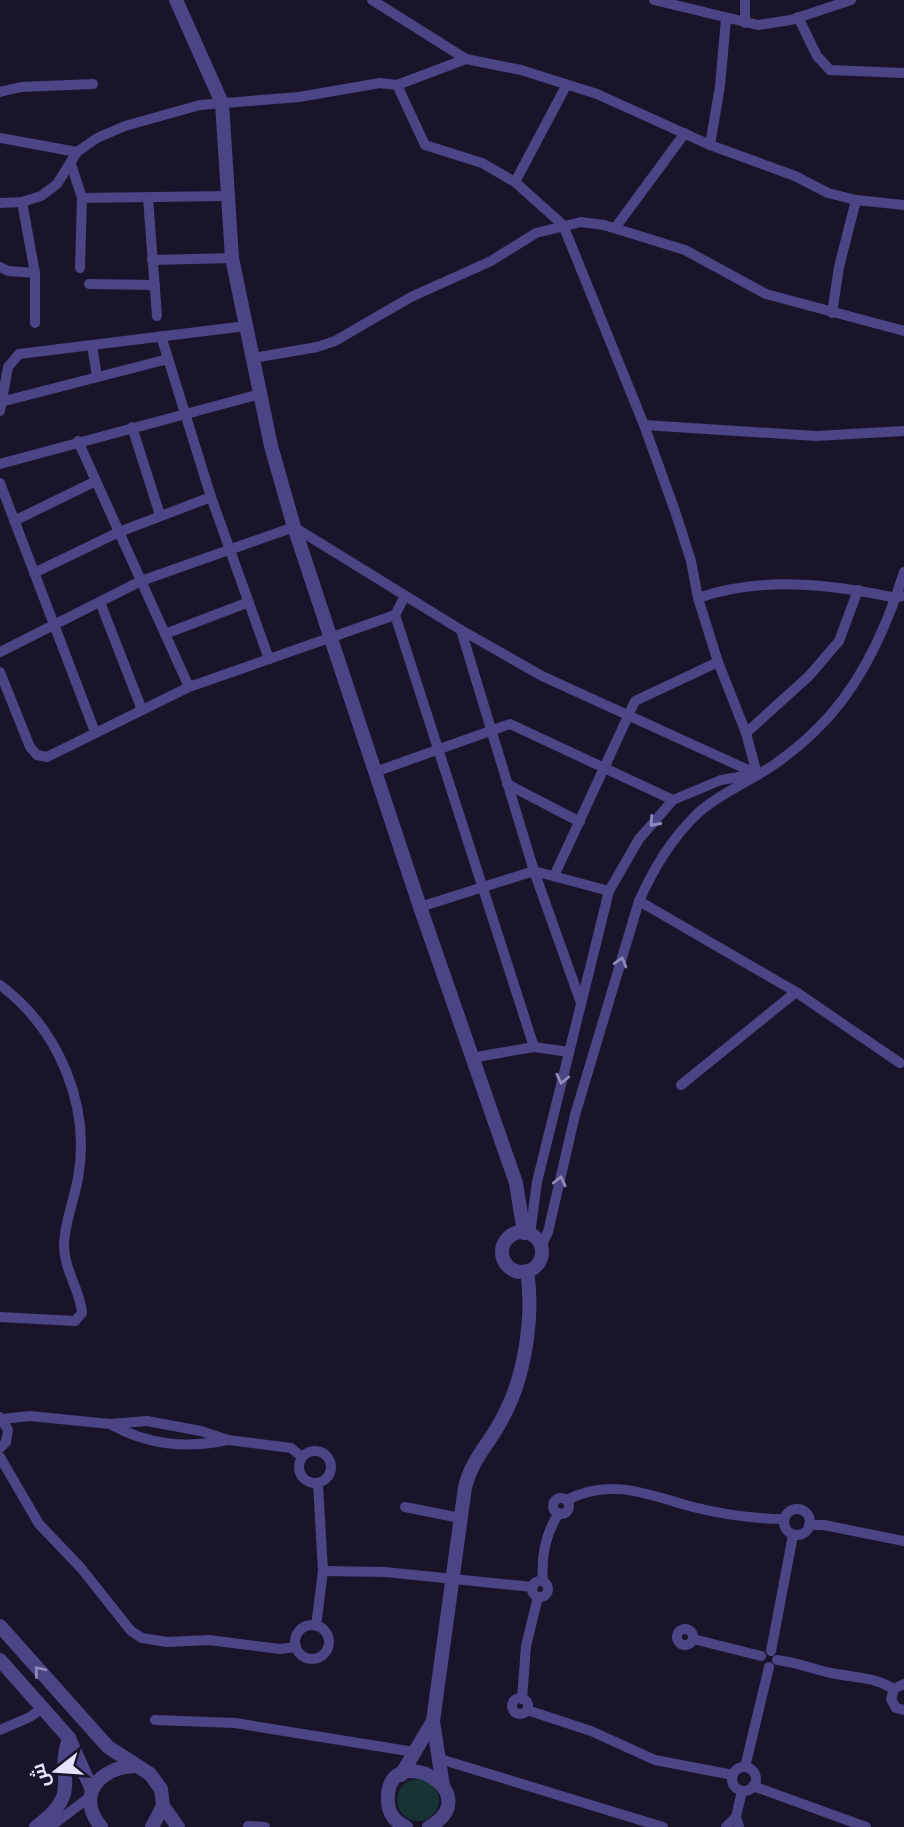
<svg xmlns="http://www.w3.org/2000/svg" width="904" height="1827" viewBox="0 0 904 1827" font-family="Ubuntu,Cairo,sans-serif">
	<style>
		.green { fill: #183334 }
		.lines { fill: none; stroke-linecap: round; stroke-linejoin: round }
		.minor { stroke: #4b4485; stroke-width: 10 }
		.tertiary { stroke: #4b4485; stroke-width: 14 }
		.oneway { stroke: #918bbb }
	</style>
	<rect width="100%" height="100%" fill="#1a142b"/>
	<circle class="green" cx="418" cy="1800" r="21"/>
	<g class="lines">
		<g class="minor">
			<polyline points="372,0 466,59 521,70 597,94 710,145 795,176 828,193 856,200 904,205"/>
			<polyline points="654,0 758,25 791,20 851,0"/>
			<polyline points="798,17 817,56 830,70 904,73"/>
			<polyline points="745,23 745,0"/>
			<polyline points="397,85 425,145 482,163 515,182 563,225 644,425 675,511 691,561 698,598 718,662 746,733 757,774"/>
			<polyline points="0,92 21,87 93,84"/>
			<polyline points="0,138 77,152"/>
			<polyline points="710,145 720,86 726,19"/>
			<polyline points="71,164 82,198 227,196"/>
			<polyline points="515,182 566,86"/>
			<polyline points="148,198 157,316"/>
			<polyline points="22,202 35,273 35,323"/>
			<polyline points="0,203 22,202 41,196 57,184 77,152 97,138 125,126 200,105 299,97 380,83 397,85 466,59"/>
			<polyline points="615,228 685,133"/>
			<polyline points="152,260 232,258"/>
			<polyline points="0,267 8,271 35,273"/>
			<polyline points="80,268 82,198"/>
			<polyline points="89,284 155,285"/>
			<polyline points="832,313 839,267 856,200"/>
			<polyline points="161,336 211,497 269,659"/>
			<polyline points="92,345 97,377"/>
			<polyline points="253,358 317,347 335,341 411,297 491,261 536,233 581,222 604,225 685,250 766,294 904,331"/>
			<polyline points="1,402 168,359"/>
			<polyline points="0,411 8,367 19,354 246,326"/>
			<polyline points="644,425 816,436 904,431"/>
			<polyline points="132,427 160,515"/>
			<polyline points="78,441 189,687"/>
			<polyline points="0,464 260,394"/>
			<polyline points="0,483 95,732"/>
			<polyline points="14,521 96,481"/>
			<polyline points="34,573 119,532 211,497"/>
			<path d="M698 598C762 576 831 584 896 598L902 596"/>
			<polyline points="100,602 142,710"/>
			<polyline points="395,615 534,1047"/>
			<polyline points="461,630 534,871 581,1003"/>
			<polyline points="165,634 249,602"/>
			<polyline points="0,652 141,581 294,527 461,630 542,676 757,774"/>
			<polyline points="0,672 30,747 37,755 47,757 189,687 395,615 405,596"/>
			<polyline points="746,733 809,676 839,641 858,590"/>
			<polyline points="375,772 510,724 673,800"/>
			<polyline points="507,784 580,822"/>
			<polyline points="555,874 635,701 718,662"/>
			<polyline points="639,901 796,992 900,1063"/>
			<polyline points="420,907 534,871 609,891"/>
			<path d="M0 985C59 1029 91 1106 78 1178 74 1201 64 1224 64 1246 64 1270 80 1289 82 1313L75 1321 0 1317"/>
			<polyline points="471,1058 534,1047 569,1052"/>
			<polyline points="681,1085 796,992"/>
			<polyline points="530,1234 537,1182 609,891 639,839 673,800 721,780 750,775"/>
			<path d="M541 1246 548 1232 575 1115 639 901C654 868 671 839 698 813 720 793 751 781 775 764 789 754 804 742 816 730 859 689 887 627 904 572"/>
			<polyline points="0,1417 8,1430 6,1442 0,1448"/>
			<polyline points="3,1419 30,1416 110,1424 147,1421 201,1431 228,1440 291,1448 302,1457"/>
			<path d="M110 1424C148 1445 185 1449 228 1440"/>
			<circle cx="315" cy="1467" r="16"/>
			<polyline points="0,1457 39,1524 81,1568 131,1631 142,1638 167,1642 209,1640 280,1649 296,1647"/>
			<circle cx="561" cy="1506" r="8"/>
			<path d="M567 1500C606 1479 643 1492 682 1504 713 1513 752 1519 784 1519"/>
			<polyline points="405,1507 460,1518"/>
			<circle cx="797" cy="1522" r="13"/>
			<polyline points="809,1525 824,1525 904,1541"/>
			<polyline points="323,1571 385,1572 533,1587"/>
			<path d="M543 1581C541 1556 545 1534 559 1513"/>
			<circle cx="540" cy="1589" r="8"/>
			<circle cx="312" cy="1642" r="17"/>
			<polyline points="316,1626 323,1571 318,1484"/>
			<circle cx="685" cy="1637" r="8"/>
			<polyline points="693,1639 761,1656"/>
			<polyline points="771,1651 793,1535"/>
			<path d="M777 1660C796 1662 812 1669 831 1673 855 1678 872 1676 894 1689"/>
			<polyline points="904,1684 894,1689 891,1699 896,1708 904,1710"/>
			<circle cx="520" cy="1706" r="8"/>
			<polyline points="522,1699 526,1646 538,1597"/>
			<polyline points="527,1710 591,1731 655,1760 733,1775"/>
			<polyline points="155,1720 235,1723 414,1752"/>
			<polyline points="0,1730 30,1717 44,1707"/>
			<polyline points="440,1759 663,1827"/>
			<polyline points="745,1767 769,1667"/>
			<circle cx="744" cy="1779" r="12"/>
			<polyline points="753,1786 866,1827"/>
			<polyline points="248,1826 265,1827"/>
			<polyline points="50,1827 91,1796"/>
			<polyline points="726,1827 736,1817"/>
			<polyline points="739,1827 736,1817 742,1791"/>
		</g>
		<g class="tertiary">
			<polyline points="176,0 222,103 232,258 271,446 294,527 420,907 516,1183 524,1233"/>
			<circle cx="522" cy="1252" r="20"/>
			<polyline points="0,1626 108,1747 150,1774 161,1789 163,1806 152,1827"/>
			<polyline points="0,1660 69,1738 92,1790"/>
			<polyline points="401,1775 433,1721"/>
			<path d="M443 1786 433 1721 465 1487C473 1456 490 1444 503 1417 525 1377 534 1316 527 1271"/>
			<polyline points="163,1806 178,1827"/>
			<path d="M36 1827C85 1790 54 1780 69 1738"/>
			<path d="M101 1827C75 1795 100 1767 135 1766"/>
			<path d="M406 1827C395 1822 388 1813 388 1801 385 1736 491 1792 429 1827"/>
		</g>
	</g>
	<defs><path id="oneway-chevron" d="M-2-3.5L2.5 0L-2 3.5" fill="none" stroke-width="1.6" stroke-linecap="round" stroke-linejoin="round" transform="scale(1.75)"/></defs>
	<g class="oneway">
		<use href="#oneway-chevron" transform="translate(654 822) rotate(132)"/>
		<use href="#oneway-chevron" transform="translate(621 962) rotate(-74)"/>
		<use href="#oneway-chevron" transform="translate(562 1079) rotate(103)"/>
		<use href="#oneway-chevron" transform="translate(560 1181) rotate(-77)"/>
		<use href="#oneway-chevron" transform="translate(39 1671) rotate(-130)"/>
	</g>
	<g transform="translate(56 1771) rotate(253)" stroke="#1a142b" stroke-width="5" paint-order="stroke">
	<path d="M0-5L12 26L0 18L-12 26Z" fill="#e6e1fc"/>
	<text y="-10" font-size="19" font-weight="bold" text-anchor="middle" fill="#e6e1fc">ش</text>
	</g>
</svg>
